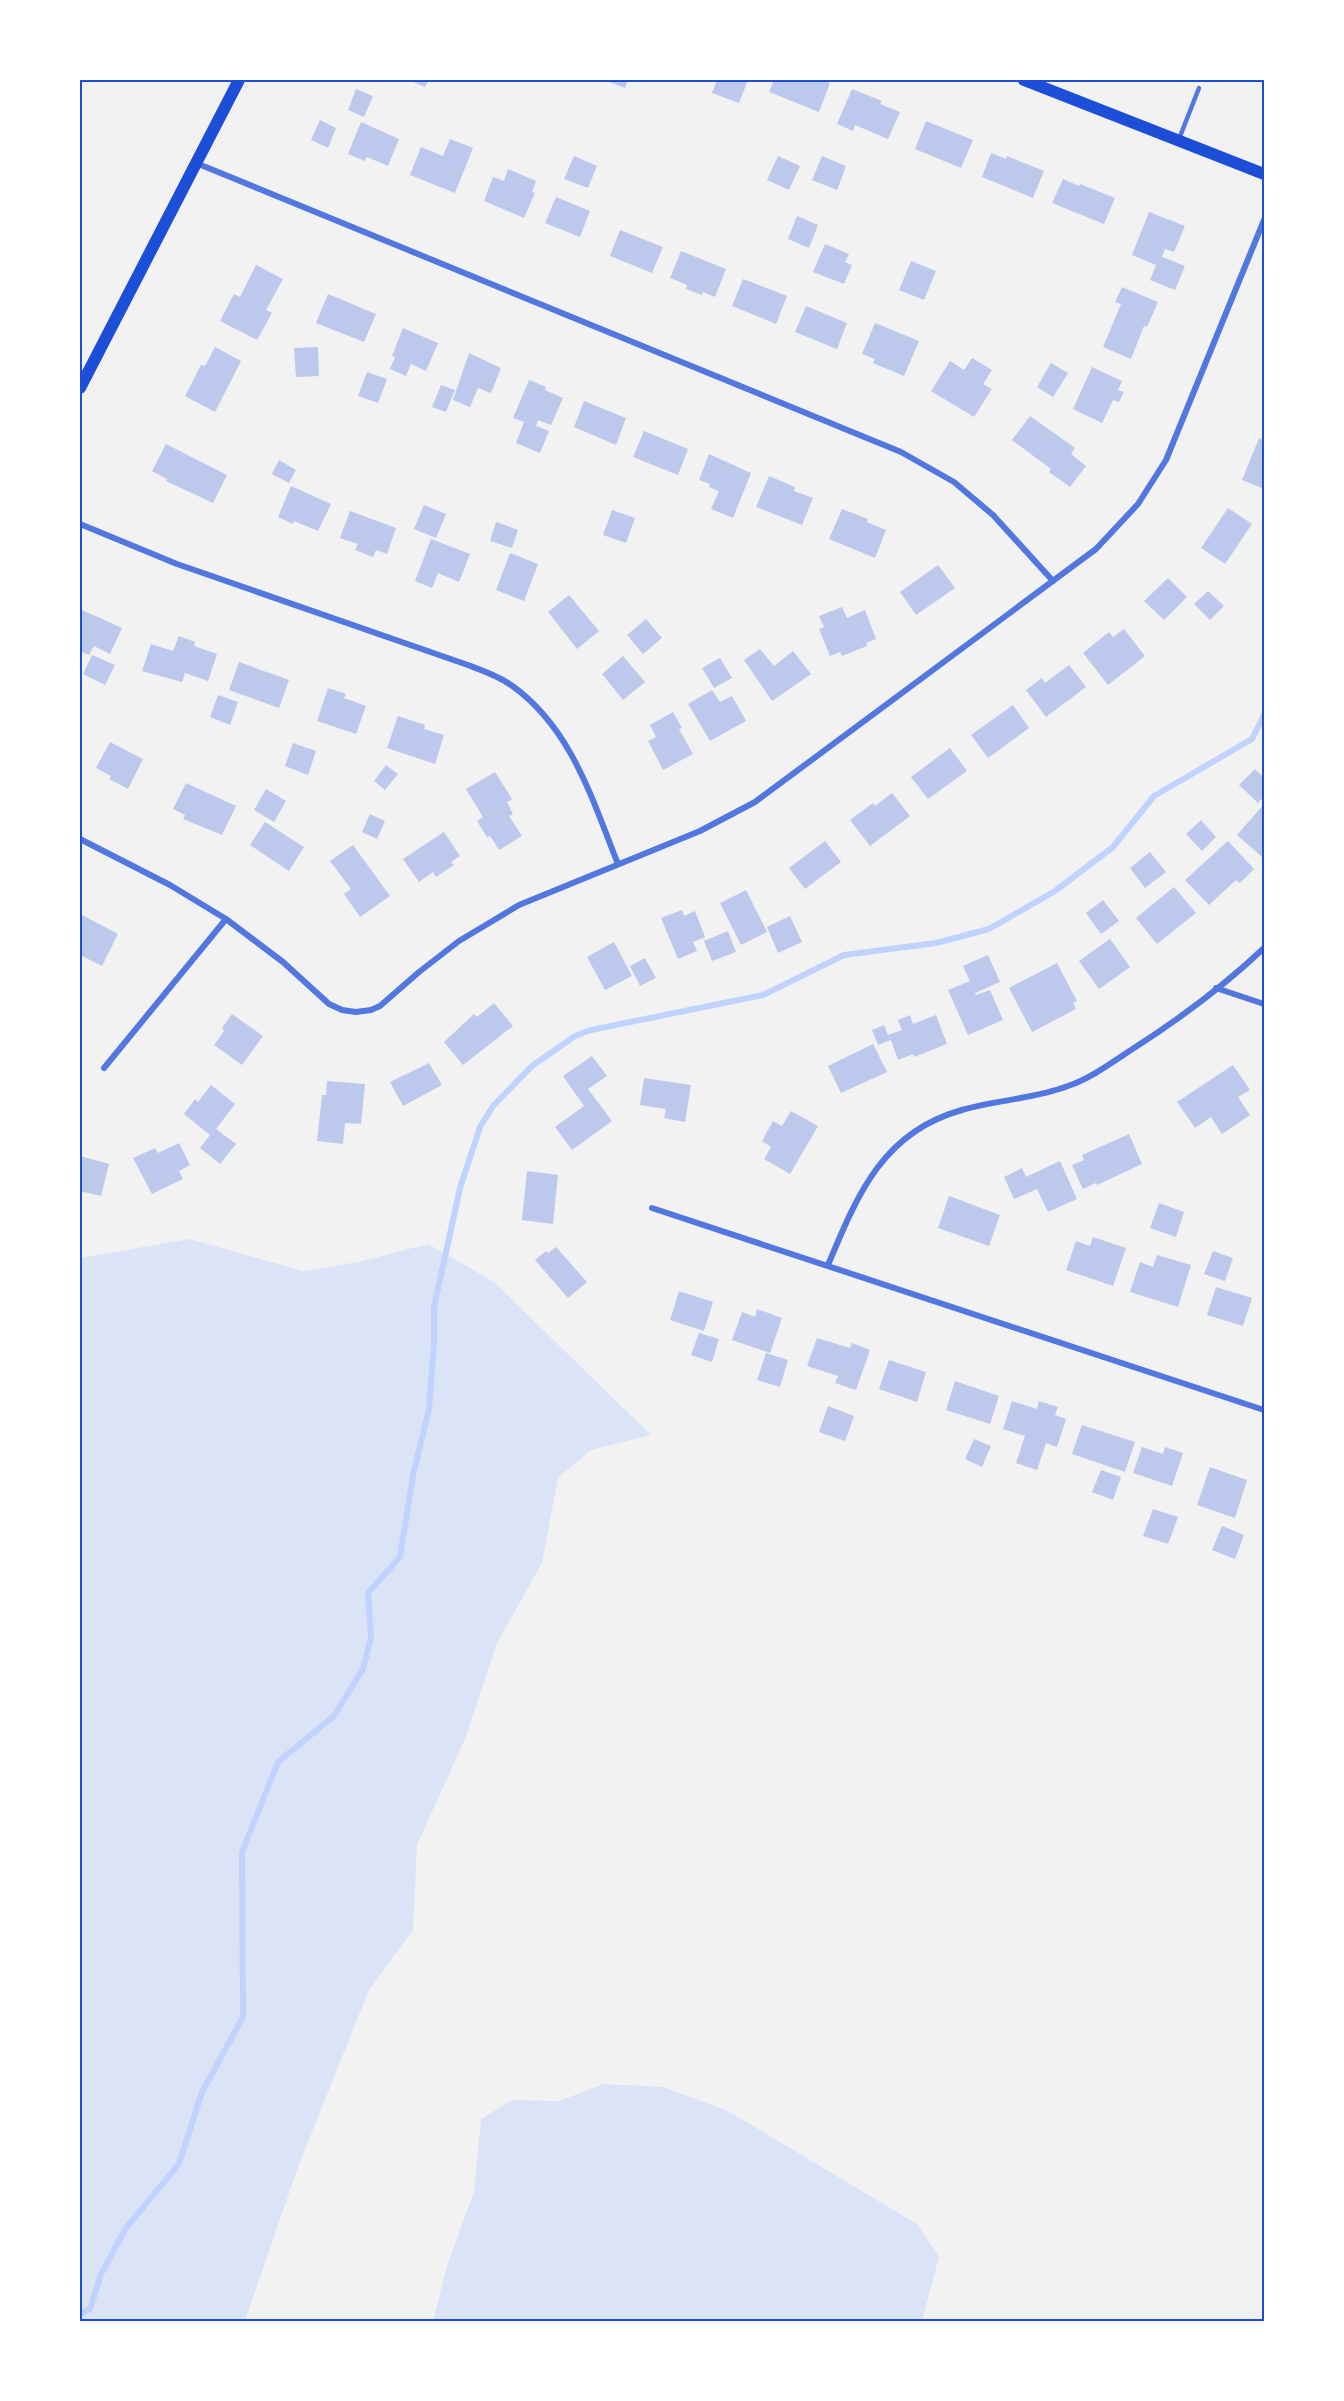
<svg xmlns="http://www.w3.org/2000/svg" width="1344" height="2401" viewBox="0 0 1344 2401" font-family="'Public Sans',sans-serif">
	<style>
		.green { fill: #dbe4f7 }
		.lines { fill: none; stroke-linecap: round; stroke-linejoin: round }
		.stream { stroke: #bfd3fe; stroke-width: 6 }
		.building { fill: #bdc9ec }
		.service { stroke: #5277de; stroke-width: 4.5 }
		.minor { stroke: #5277de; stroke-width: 6 }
		.secondary { stroke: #1d4ed8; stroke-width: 12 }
		.neatline { fill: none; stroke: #1d4ed8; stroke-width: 2 }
	</style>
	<rect width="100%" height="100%" fill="#f2f2f2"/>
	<g class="green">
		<polygon points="189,1239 303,1271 358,1262 428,1244 494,1282 651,1435 591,1450 558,1478 542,1563 497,1643 465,1739 417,1845 413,1930 369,1990 298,2167 245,2321 80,2321 80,1258"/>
		<polygon points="604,2084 663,2087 728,2111 917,2224 939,2257 922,2321 433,2321 447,2266 474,2191 481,2119 512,2100 559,2101"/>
	</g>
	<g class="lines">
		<polyline class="stream" points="80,2314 90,2309 101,2274 126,2228 179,2164 202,2092 243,2017 242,1852 278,1762 334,1716 363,1669 371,1638 368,1593 400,1557 413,1475 429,1409 434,1344 434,1307 460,1188 480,1127 493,1106 532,1066 575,1036 591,1030 763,995 844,955 936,943 989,929 1055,891 1113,847 1154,796 1252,739 1264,715"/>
	</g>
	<g class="building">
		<polygon points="409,80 429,80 425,87"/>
		<polygon points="604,80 628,80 625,88"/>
		<polygon points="717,80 748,80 739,103 712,93"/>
		<polygon points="774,80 821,80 830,83 819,112 769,92"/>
		<polygon points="356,89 373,96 364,117 348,110"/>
		<polygon points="852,89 882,101 880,104 900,112 888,139 855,125 853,131 837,124"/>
		<polygon points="320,120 336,128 328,148 311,140"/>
		<polygon points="926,121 973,140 961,168 915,149"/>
		<polygon points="361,122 399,139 388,166 367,157 365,161 348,154"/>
		<polygon points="450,139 473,148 455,193 410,175 421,147 443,156"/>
		<polygon points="991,153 1006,159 1007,156 1044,171 1033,198 982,177"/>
		<polygon points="574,156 597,166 588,188 564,179"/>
		<polygon points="778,156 800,166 789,190 767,180"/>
		<polygon points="822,156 846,166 837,190 812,180"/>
		<polygon points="508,169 536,181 532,192 535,193 524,218 484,201 493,177 504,181"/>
		<polygon points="1063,179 1079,186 1080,184 1115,198 1104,224 1052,203"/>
		<polygon points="556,197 590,211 580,237 545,223"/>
		<polygon points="1149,212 1185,226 1174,252 1165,249 1162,257 1185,266 1175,290 1150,280 1156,265 1132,255"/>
		<polygon points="797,216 818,225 809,248 788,239"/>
		<polygon points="620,230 663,247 652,273 610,256"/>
		<polygon points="825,244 849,254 845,262 852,265 844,284 813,272"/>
		<polygon points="681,251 726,269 715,297 703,292 702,295 686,289 687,285 670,278"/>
		<polygon points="911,261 936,271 924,300 899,290"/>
		<polygon points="256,265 283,279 266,310 272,313 257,340 220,321 234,294 240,297"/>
		<polygon points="743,279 787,296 776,324 732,306"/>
		<polygon points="1122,287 1158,302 1147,327 1144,326 1131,359 1103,347 1121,304 1115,302"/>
		<polygon points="328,294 376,314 364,342 316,323"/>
		<polygon points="806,306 847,323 837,349 795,332"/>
		<polygon points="875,323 919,341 904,376 873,363 875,359 862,354"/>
		<polygon points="403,328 438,343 426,371 411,364 406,376 390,369 395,357 392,356"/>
		<polygon points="215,347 241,361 215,412 185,396 201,365 205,366"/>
		<polygon points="318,347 319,376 296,377 294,348"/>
		<polygon points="469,353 501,368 491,393 478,388 470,407 453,400"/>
		<polygon points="972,358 992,370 983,384 992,389 974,417 931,391 950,361 964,370"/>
		<polygon points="1051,363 1068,373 1053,397 1037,387"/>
		<polygon points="1092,367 1122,381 1118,390 1124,392 1119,402 1113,400 1102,423 1073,409"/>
		<polygon points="367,372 387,379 378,403 358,396"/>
		<polygon points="529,380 546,387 545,390 563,398 551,425 538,420 536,426 549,431 540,453 516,443 524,422 513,418"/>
		<polygon points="441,385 455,390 446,412 432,407"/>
		<polygon points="584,401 626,418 616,445 574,427"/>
		<polygon points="1030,416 1075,448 1071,454 1086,466 1070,487 1049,472 1051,469 1012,440"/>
		<polygon points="644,431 688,449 678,475 633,457"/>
		<polygon points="1259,438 1264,441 1264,489 1242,480"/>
		<polygon points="166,444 227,475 213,503 166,481 167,479 152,471"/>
		<polygon points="709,454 751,473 733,518 711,509 719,491 709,487 710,484 699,480"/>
		<polygon points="279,460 296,470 289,483 272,474"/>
		<polygon points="769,476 795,487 794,491 813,498 802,525 756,507"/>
		<polygon points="291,486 331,504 318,531 294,521 293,524 278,517"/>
		<polygon points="424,505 446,514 436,538 414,529"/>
		<polygon points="1228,508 1252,524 1225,564 1201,548"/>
		<polygon points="842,509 868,519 867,522 886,530 875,558 829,539"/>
		<polygon points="612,510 635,518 626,543 603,535"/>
		<polygon points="350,511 396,528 387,554 376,550 373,557 355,550 358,544 340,538"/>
		<polygon points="496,522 518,530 512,548 490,541"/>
		<polygon points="431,539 470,554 459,582 438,573 432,588 415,581"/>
		<polygon points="510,553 538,564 524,601 496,590"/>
		<polygon points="938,565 955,588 916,615 900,592"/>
		<polygon points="1168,578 1187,597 1164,620 1144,601"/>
		<polygon points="1208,591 1224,606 1210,620 1194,604"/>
		<polygon points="569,595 599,631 577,649 548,612"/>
		<polygon points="842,607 847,618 865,610 876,639 866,643 867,646 842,656 840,652 830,656 819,629 824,627 819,616"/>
		<polygon points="80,609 122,628 110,654 94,646 89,655 80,651"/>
		<polygon points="646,619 662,638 643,654 627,635"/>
		<polygon points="1124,629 1145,656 1108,685 1083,653 1109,632 1113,637"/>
		<polygon points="179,636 195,642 194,646 217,654 208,681 185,673 182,682 142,671 151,644 173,651"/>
		<polygon points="760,649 774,666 793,651 811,674 772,701 744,660"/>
		<polygon points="92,655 115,665 105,685 83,674"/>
		<polygon points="623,656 645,682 623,700 602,674"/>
		<polygon points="720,658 732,678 714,688 702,668"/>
		<polygon points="239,662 289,680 279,708 229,690"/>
		<polygon points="1069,665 1086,687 1046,717 1026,690 1042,678 1045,683"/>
		<polygon points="328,688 346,694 344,698 366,706 356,734 317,721"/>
		<polygon points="712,690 720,702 732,696 746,721 710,741 688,704"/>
		<polygon points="218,695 238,702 230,725 210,717"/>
		<polygon points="1013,705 1029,728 988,758 971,735"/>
		<polygon points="673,712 682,728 679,729 693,754 663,770 648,741 656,737 650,725"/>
		<polygon points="398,716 425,725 424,729 444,735 435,764 387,748"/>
		<polygon points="110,742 143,759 128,789 109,779 111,776 96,768"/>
		<polygon points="293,743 316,751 308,775 285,766"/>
		<polygon points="950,748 967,771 928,799 911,777"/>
		<polygon points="386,765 398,774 385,790 374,781"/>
		<polygon points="1255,769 1264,778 1264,796 1258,803 1239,785"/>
		<polygon points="495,772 512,799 507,802 513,814 509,816 522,836 499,850 490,836 487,837 477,821 483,817 466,789"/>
		<polygon points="186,783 236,806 222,835 183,819 185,815 173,809"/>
		<polygon points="266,789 286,801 274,822 254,810"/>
		<polygon points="892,793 910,816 870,846 850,820 873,803 875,806"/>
		<polygon points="1264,804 1264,855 1262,857 1237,835"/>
		<polygon points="370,814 385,821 377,839 362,832"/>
		<polygon points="1201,820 1216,837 1202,851 1186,834"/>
		<polygon points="265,822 304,847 289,871 250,845"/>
		<polygon points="444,832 460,856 451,862 454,865 436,877 433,872 419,882 403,859"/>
		<polygon points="825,841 841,862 805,889 789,868"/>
		<polygon points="1228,841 1254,869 1240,883 1236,880 1209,905 1185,880"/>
		<polygon points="353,845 390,896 360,917 344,894 351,889 330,861"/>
		<polygon points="1150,852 1166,872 1145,888 1130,868"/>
		<polygon points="1174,887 1196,913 1157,944 1136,918"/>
		<polygon points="746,890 767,932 741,945 720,903"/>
		<polygon points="1103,900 1119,921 1101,934 1086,913"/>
		<polygon points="682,910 684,916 695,911 705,937 693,942 697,951 678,959 661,918"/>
		<polygon points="80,914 118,934 102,966 80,955"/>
		<polygon points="790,916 802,942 778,953 767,927"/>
		<polygon points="728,931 736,952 712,961 704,941"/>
		<polygon points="1110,939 1130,967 1099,989 1079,961"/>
		<polygon points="614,942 632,976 605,990 587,957"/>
		<polygon points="988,955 1000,982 975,993 976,995 990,990 1003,1020 968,1035 948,990 970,981 963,966"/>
		<polygon points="645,958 656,978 640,986 630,966"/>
		<polygon points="1057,963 1077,1001 1073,1003 1076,1009 1032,1032 1009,988"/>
		<polygon points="494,1003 513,1026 463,1065 444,1042 474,1014 477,1017"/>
		<polygon points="232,1014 263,1036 242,1065 214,1045 224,1031 222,1028"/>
		<polygon points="910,1015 913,1024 936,1015 947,1044 914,1057 913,1054 898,1060 891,1040 878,1045 872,1030 884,1025 888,1035 902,1030 898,1020"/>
		<polygon points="873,1044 887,1072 841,1093 828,1066"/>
		<polygon points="592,1056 607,1076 588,1089 612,1121 572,1150 555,1127 584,1106 563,1076"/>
		<polygon points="429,1063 442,1085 403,1106 390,1082"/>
		<polygon points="1233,1065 1250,1090 1238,1097 1250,1115 1222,1134 1211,1117 1195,1128 1177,1102"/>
		<polygon points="644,1078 691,1085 685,1122 664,1118 666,1109 640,1105"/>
		<polygon points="327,1081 365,1084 361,1124 345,1123 343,1144 317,1141 322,1095 326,1095"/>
		<polygon points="211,1085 235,1104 216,1129 236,1144 220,1164 200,1148 210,1135 184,1114 195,1099 198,1102"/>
		<polygon points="791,1111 818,1126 790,1174 764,1159 771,1147 762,1141 773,1121 782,1126"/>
		<polygon points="1129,1134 1142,1164 1097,1185 1096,1183 1083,1189 1072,1165 1084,1160 1082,1155"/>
		<polygon points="179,1143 190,1165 179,1171 183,1179 152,1194 133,1158 155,1148 158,1153"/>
		<polygon points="80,1156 109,1164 101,1196 80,1191"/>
		<polygon points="1060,1161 1077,1199 1048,1212 1037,1189 1014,1199 1004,1177 1022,1168 1026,1177"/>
		<polygon points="527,1171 558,1175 553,1224 522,1220"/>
		<polygon points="949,1196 1000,1215 989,1246 938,1228"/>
		<polygon points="1159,1203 1184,1212 1176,1237 1150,1228"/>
		<polygon points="1093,1237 1126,1248 1113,1286 1066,1270 1076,1241 1090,1246"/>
		<polygon points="556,1247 587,1282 568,1298 535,1260 546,1251 548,1253"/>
		<polygon points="1213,1251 1233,1258 1225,1281 1204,1274"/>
		<polygon points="1157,1255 1191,1265 1178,1307 1130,1292 1140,1262 1153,1267"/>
		<polygon points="1216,1287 1252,1298 1243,1326 1207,1315"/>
		<polygon points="679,1291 713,1302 704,1331 670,1320"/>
		<polygon points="757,1309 782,1318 770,1353 732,1340 742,1312 755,1317"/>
		<polygon points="699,1333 719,1339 712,1362 691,1355"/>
		<polygon points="817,1338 850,1348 852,1343 870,1350 856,1390 835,1383 838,1376 807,1366"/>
		<polygon points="766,1353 788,1360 780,1387 757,1380"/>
		<polygon points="889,1360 926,1372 917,1402 879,1389"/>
		<polygon points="955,1381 999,1396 990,1424 946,1410"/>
		<polygon points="1012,1401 1037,1409 1039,1401 1058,1407 1055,1415 1066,1419 1057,1447 1046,1443 1037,1470 1016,1463 1025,1436 1003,1429"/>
		<polygon points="828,1406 854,1416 845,1441 819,1432"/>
		<polygon points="1082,1425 1135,1442 1125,1472 1072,1454"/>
		<polygon points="974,1439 991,1446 982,1467 965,1459"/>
		<polygon points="1142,1447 1163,1454 1165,1447 1183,1453 1172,1486 1133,1473"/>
		<polygon points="1210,1467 1247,1480 1235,1518 1197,1505"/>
		<polygon points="1101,1470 1121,1477 1113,1500 1092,1492"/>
		<polygon points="1153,1509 1178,1517 1168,1544 1143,1536"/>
		<polygon points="1222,1526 1244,1535 1235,1559 1212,1550"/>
	</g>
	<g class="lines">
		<polyline class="service" points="1179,139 1199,88"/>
		<g class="minor">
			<polyline points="196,163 901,452 954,482 993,515 1053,581"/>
			<path d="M80 524 177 564 465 664C481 670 497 675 511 685 571 727 592 799 618 864"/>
			<polyline points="80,839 170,885 226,919 283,962 329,1004 342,1010 356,1012 371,1010 380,1006 419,972 459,941 519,905 700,831 755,802 1096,549 1138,504 1166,460 1264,220"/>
			<polyline points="1216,988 1264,1004"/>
			<polyline points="104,1068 226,919"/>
			<polyline points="652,1208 1264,1410"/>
			<path d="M828 1265C857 1196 882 1132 962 1110 996 1100 1034 1099 1068 1086 1091 1078 1111 1063 1131 1050 1178 1020 1224 986 1264 948"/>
		</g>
		<g class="secondary">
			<polyline points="1024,80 1264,174"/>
			<polyline points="80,388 239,80"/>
		</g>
	</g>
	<rect width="1344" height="2401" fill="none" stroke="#ffffff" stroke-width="162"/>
	<rect x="81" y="81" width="1182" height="2239" class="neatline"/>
</svg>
